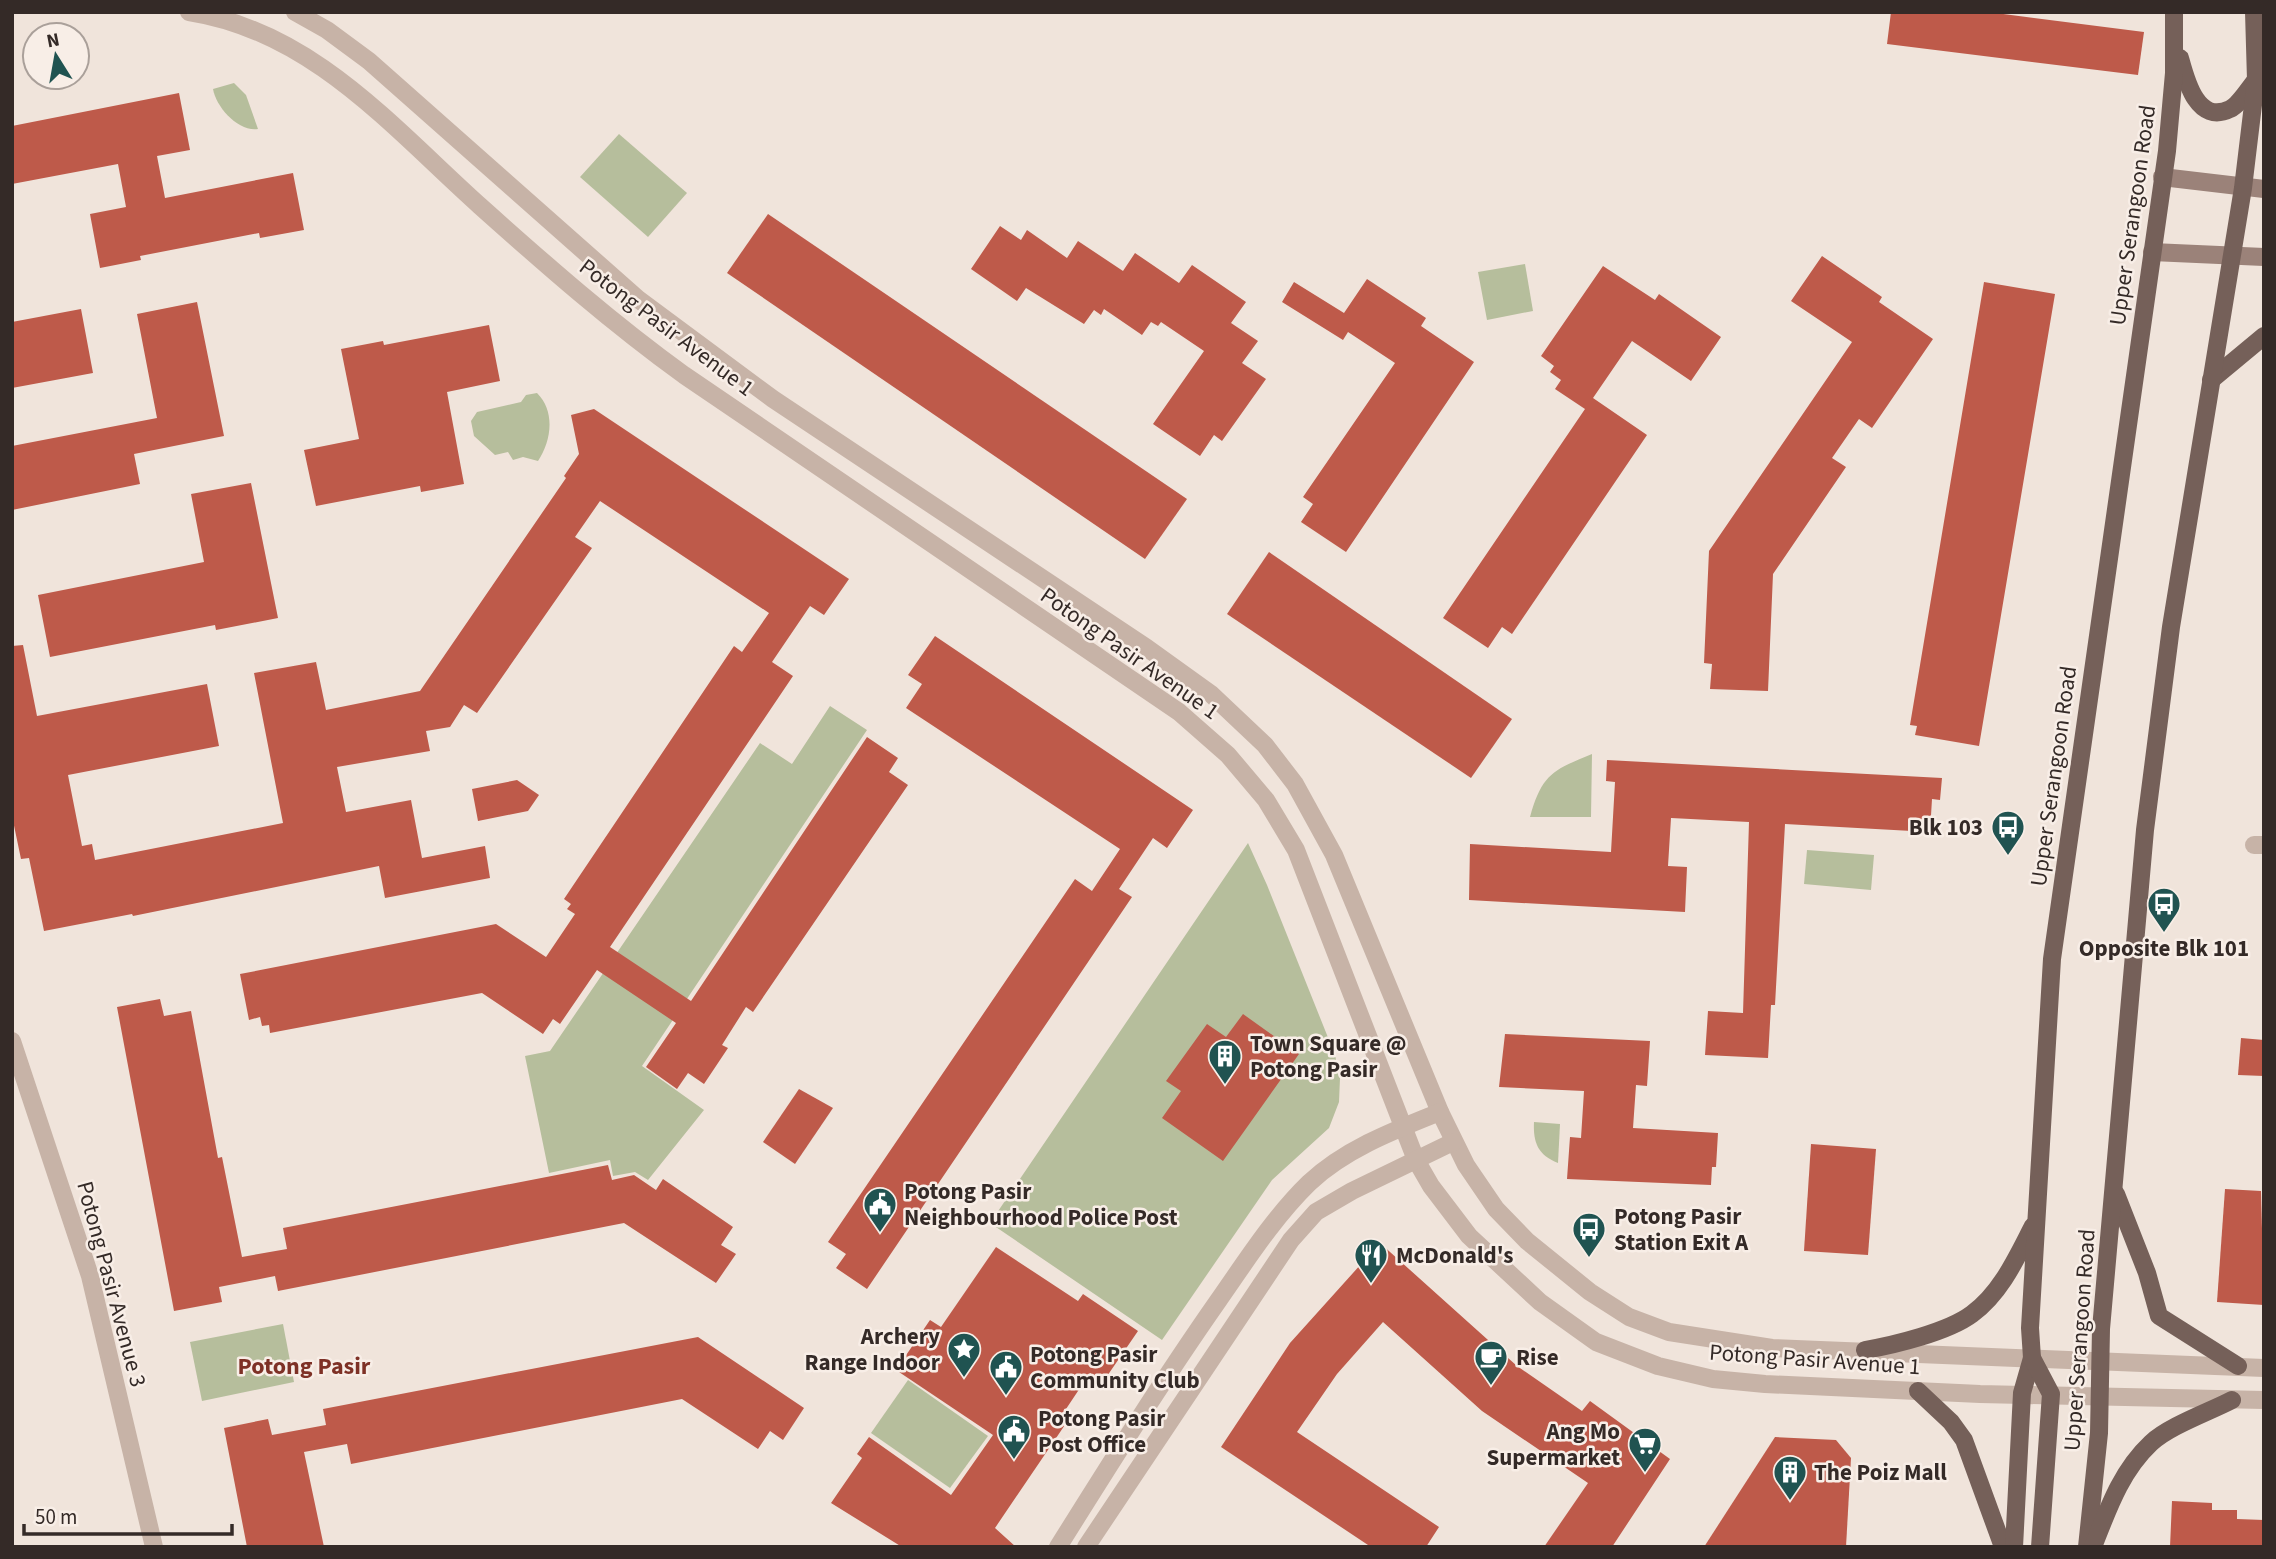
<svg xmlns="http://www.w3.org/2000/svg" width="2276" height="1559" viewBox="0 0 2276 1559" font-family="'Source Sans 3',sans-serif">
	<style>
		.green { fill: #b6be9c }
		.building { fill: #be5a4a }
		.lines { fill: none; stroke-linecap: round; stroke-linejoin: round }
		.street { stroke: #c7b3a7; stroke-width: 18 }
		.secondary { stroke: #9b8279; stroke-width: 18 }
		.primary { stroke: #756059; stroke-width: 18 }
		.labels { text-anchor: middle; stroke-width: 5; stroke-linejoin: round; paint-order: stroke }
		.street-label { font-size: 23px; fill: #342a27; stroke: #f8eee7 }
		.poi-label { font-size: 23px; font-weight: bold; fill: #342a27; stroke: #f8eee7; text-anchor: start }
		.neighbourhood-label { font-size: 24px; font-weight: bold; fill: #7e3126; stroke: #f8eee7 }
	</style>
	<rect width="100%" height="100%" fill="#f0e4db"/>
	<g class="green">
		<path d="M234 83 246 95 258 129C238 132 216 107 213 89Z"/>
		<polygon points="619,134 687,193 648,237 580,177"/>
		<polygon points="1525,264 1533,311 1487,320 1478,272"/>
		<path d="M537 393C556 412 551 441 538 461L523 457 513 460 508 452 495 455 474 436 471 421 477 412 521 402 526 395Z"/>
		<polygon points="830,706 867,730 642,1066 704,1110 648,1180 635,1172 613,1176 610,1160 549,1173 525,1056 550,1051 760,743 792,764"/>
		<path d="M1592 754 1591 817H1530C1542 774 1553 770 1592 754Z"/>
		<polygon points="1248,843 1267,885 1335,1055 1340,1078 1339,1102 1329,1128 1272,1180 1162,1340 990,1223"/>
		<polygon points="1807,850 1874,855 1871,890 1804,884"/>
		<path d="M1534 1122 1560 1124 1558 1163C1538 1155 1533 1143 1534 1122Z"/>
		<polygon points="283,1324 294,1382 202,1401 190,1342"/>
		<polygon points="908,1380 988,1436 950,1488 871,1433"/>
	</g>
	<g class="building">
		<polygon points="1891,12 1988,12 2144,32 2138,75 1887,44"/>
		<polygon points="179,93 190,150 157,156 165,198 293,173 304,230 260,238 259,233 140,256 141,260 100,268 90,214 126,207 118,164 12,184 12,126"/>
		<polygon points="768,214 1187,499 1145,559 727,273"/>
		<polygon points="1000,226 1021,240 1027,230 1067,258 1078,241 1123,271 1135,253 1179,283 1192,265 1246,302 1231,323 1258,341 1242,363 1266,379 1222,441 1214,435 1200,456 1153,424 1204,351 1161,322 1158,326 1151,322 1142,335 1104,309 1101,315 1094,310 1084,324 1026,288 1017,301 971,269"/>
		<polygon points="1822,256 1882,297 1879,302 1933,339 1872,428 1859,419 1832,458 1846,467 1773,574 1768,691 1710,689 1712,664 1704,663 1709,551 1852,342 1791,301"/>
		<polygon points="1603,266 1655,300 1659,294 1721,337 1691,381 1632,341 1593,398 1647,435 1512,634 1502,627 1488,648 1443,618 1585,409 1555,389 1561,380 1550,372 1554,366 1541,356"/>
		<polygon points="1367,279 1426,318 1421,326 1474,362 1346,552 1301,522 1313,504 1303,497 1395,363 1348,332 1343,340 1282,302 1294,282 1344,313"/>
		<polygon points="1984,282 2055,294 1979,746 1915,735 1917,726 1910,725"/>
		<polygon points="197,302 224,436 134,454 140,484 12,510 12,446 157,418 137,314"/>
		<polygon points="81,309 93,373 12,388 12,322"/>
		<polygon points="489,325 500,381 447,392 464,484 421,492 420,486 316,506 304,450 359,439 341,349 383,341 384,345"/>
		<polygon points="594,409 849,579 824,615 810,606 772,662 793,676 610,947 691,1001 867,737 898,758 889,772 908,785 753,1012 746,1007 722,1045 728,1048 704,1084 688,1073 677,1089 646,1067 676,1023 597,970 560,1024 553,1019 543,1034 482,993 270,1033 269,1025 262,1026 260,1017 249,1020 240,974 496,924 546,957 575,914 567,909 571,904 564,899 734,646 742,652 769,613 600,501 575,537 592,548 477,713 464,705 450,727 426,731 430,751 337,767 346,812 411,800 422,858 485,846 490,878 385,898 379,866 133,916 132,914 44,931 29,858 21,859 12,816 12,646 23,645 37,716 207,684 219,746 68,775 82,846 92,844 95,860 283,823 254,673 316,662 326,710 420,691 566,478 564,476 579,454 571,415"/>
		<polygon points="251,483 278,618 216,630 215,625 50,657 38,595 204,562 191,494"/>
		<polygon points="1269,552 1512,719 1471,778 1227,614"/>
		<polygon points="935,636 1193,810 1167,848 1153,838 1119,889 1132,897 867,1289 836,1268 846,1254 828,1242 1075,879 1092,891 1120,849 906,708 922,684 908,675"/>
		<polygon points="1607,760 1942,778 1940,800 1932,799 1930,832 1785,824 1775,1005 1771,1005 1768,1058 1705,1055 1708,1011 1743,1013 1749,822 1671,818 1668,866 1687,867 1685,912 1469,900 1470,844 1611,852 1615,782 1606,781"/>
		<polygon points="517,780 539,795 528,811 478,821 472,789"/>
		<polygon points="160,999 164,1016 191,1011 218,1158 222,1157 242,1257 287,1249 283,1228 608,1165 612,1180 634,1175 656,1190 663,1179 733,1227 721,1245 736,1254 716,1283 624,1223 278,1291 275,1276 219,1287 222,1302 174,1311 117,1007"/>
		<polygon points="1243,1014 1299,1054 1223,1161 1162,1118 1181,1091 1166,1081 1207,1024 1226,1037"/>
		<polygon points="1505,1034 1650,1041 1647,1086 1636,1085 1633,1128 1718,1133 1716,1167 1712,1167 1711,1185 1567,1179 1570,1137 1581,1138 1584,1091 1499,1087"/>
		<polygon points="2241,1038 2264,1040 2264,1076 2238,1075"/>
		<polygon points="799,1089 833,1108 795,1164 763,1142"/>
		<polygon points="1811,1144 1876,1149 1868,1255 1804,1251"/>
		<polygon points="2225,1189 2261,1191 2264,1305 2217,1302"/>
		<polygon points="1380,1243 1517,1366 1582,1411 1590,1401 1670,1459 1612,1547 1544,1547 1588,1483 1482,1411 1383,1322 1337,1374 1297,1432 1439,1527 1426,1547 1371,1547 1221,1447 1290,1343"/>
		<polygon points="996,1247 1078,1301 1083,1294 1138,1331 1103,1382 1090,1373 1064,1412 1071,1416 995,1528 1016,1547 902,1547 831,1503 862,1458 857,1454 869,1437 951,1495 993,1435 896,1370 930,1320 941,1327"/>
		<polygon points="698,1337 804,1408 783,1440 770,1431 758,1449 682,1399 351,1464 347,1444 304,1452 324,1547 247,1547 224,1428 268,1419 272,1435 326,1425 323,1409"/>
		<polygon points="1775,1437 1836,1440 1851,1458 1846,1547 1704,1547"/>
		<polygon points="2172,1501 2212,1503 2212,1510 2237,1510 2237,1519 2264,1520 2264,1547 2170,1547"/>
	</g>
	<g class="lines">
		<g class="street">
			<path d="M189 12C312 31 392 127 480 206 546 265 612 323 684 375L1179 712 1228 755 1266 800 1296 850 1416 1160 1431 1186 1469 1236 1540 1302 1596 1342 1658 1366 1713 1379 1765 1384 1980 1394 2264 1400"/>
			<polyline points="295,12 327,30 369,61 638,299 773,399 1147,648 1211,694 1265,745 1295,784 1334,855 1440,1112 1466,1165 1496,1209 1527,1241 1590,1292 1629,1317 1669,1332 1772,1348 2264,1368"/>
			<polyline points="2254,845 2264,845"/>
			<polyline points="12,1041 90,1276 154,1547"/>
			<path d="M1058 1547C1110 1464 1162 1381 1218 1301 1246 1261 1274 1217 1309 1183 1345 1149 1395 1130 1440 1112"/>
			<polyline points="1086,1547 1291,1240 1316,1212 1352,1191 1453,1142"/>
		</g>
		<g class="secondary">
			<polyline points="2162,177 2264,189"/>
			<polyline points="2152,252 2264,257"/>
		</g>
		<g class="primary">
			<path d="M2180 58C2186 80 2197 125 2230 109 2239 105 2249 88 2256 80"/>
			<polyline points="2211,380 2264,336"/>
			<polyline points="2116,1194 2147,1273 2159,1316 2238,1366"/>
			<path d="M1865 1350C1894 1345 1948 1332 1972 1314 2001 1293 2017 1257 2033 1226"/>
			<polyline points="1918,1391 1951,1422 1964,1440 2003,1547"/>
			<polyline points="2014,1547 2022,1393 2032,1358"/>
			<polyline points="2040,1547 2051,1394 2032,1358 2030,1328 2052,959 2167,151 2174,73 2174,12"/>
			<polyline points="2087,1547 2099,1433 2101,1329 2145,830 2171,627 2243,188 2256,80 2254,12"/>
			<path d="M2093 1547C2108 1509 2121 1471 2151 1443 2169 1426 2209 1412 2232 1400"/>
		</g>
	</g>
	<defs>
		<symbol id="bus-pin" viewBox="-11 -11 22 30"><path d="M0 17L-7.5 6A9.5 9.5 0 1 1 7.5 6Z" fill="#205351" stroke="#f8eee7"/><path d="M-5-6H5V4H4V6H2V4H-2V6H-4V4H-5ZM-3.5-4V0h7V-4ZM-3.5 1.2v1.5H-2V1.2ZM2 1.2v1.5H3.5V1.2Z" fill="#fff"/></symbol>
		<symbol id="building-pin" viewBox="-11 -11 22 30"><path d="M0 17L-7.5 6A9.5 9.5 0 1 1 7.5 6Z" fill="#205351" stroke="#f8eee7"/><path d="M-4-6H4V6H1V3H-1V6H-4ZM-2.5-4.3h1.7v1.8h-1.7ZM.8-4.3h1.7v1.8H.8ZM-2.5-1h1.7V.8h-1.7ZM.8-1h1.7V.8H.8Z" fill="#fff"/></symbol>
		<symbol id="civic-pin" viewBox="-11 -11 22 30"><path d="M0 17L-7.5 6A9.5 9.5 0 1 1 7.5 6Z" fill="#205351" stroke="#f8eee7"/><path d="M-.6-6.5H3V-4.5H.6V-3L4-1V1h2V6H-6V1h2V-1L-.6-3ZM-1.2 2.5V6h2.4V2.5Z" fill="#fff"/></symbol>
		<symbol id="restaurant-pin" viewBox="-11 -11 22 30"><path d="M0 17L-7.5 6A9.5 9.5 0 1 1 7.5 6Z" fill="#205351" stroke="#f8eee7"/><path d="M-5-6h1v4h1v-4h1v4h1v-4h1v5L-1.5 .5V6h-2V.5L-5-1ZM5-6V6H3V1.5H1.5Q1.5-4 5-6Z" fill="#fff"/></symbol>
		<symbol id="sight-pin" viewBox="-11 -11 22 30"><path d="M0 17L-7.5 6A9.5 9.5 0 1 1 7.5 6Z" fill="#205351" stroke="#f8eee7"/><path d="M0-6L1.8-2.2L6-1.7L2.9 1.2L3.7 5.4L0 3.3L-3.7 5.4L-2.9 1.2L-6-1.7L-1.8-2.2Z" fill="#fff"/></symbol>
		<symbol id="cafe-pin" viewBox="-11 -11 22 30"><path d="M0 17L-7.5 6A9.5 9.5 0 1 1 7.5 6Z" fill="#205351" stroke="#f8eee7"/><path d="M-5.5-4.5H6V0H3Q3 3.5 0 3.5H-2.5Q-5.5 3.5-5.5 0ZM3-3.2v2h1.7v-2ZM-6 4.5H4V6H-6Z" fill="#fff"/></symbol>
		<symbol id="supermarket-pin" viewBox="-11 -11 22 30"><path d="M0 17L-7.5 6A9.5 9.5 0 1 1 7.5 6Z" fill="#205351" stroke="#f8eee7"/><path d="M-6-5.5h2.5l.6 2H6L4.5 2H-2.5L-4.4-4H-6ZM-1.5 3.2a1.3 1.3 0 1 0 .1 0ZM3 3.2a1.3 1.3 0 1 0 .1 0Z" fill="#fff"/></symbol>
	</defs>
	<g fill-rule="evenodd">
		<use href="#bus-pin" x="1989" y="808" width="38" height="52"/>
		<use href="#bus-pin" x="2145" y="885" width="38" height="52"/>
		<use href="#building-pin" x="1206" y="1037" width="38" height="52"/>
		<use href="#civic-pin" x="861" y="1185" width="38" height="52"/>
		<use href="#bus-pin" x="1570" y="1210" width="38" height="52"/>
		<use href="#restaurant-pin" x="1352" y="1236" width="38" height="52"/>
		<use href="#sight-pin" x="945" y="1330" width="38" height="52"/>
		<use href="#cafe-pin" x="1472" y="1338" width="38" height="52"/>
		<use href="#civic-pin" x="987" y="1348" width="38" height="52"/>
		<use href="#civic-pin" x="995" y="1412" width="38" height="52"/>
		<use href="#supermarket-pin" x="1626" y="1425" width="38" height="52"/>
		<use href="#building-pin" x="1771" y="1453" width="38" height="52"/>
	</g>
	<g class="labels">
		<g class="street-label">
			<text transform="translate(2132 215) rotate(-82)" y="8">Upper Serangoon Road</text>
			<text transform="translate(667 327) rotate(37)" y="8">Potong Pasir Avenue 1</text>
			<text transform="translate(1130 653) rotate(35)" y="8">Potong Pasir Avenue 1</text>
			<text transform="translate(2053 776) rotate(-82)" y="8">Upper Serangoon Road</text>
			<text transform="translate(112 1284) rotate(75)" y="8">Potong Pasir Avenue 3</text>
			<text transform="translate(2079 1340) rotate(-86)" y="8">Upper Serangoon Road</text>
			<text transform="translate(1815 1359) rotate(4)" y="8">Potong Pasir Avenue 1</text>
		</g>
		<g class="poi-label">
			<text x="1983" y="835" text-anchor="end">Blk 103</text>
			<text x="2164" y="956" text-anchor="middle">Opposite Blk 101</text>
			<text x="1250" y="1051">Town Square @<tspan x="1250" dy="26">Potong Pasir</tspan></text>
			<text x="904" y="1199">Potong Pasir<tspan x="904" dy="26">Neighbourhood Police Post</tspan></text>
			<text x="1614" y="1224">Potong Pasir<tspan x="1614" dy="26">Station Exit A</tspan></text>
			<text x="1396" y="1263">McDonald's</text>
			<text x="940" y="1344" text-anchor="end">Archery<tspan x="940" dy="26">Range Indoor</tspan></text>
			<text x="1030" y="1362">Potong Pasir<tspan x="1030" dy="26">Community Club</tspan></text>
			<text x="1516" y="1365">Rise</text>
			<text x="1038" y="1426">Potong Pasir<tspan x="1038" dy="26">Post Office</tspan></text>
			<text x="1620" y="1439" text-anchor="end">Ang Mo<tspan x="1620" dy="26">Supermarket</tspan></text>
			<text x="1814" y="1480">The Poiz Mall</text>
		</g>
		<g class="neighbourhood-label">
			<text x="304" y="1374">Potong Pasir</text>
		</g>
	</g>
	<rect width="2276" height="1559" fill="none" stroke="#342a27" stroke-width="28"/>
	<g transform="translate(56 56) rotate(349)"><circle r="33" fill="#f8eee7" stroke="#aaa09a" stroke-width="2"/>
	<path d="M0-5L12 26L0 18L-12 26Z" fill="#205351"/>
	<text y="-10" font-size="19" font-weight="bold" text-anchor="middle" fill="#342a27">N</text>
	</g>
	<path d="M24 1524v10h208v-10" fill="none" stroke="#342a27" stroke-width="3.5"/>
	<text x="35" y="1524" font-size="21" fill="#342a27" stroke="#f8eee7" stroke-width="5" paint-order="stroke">50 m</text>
</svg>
